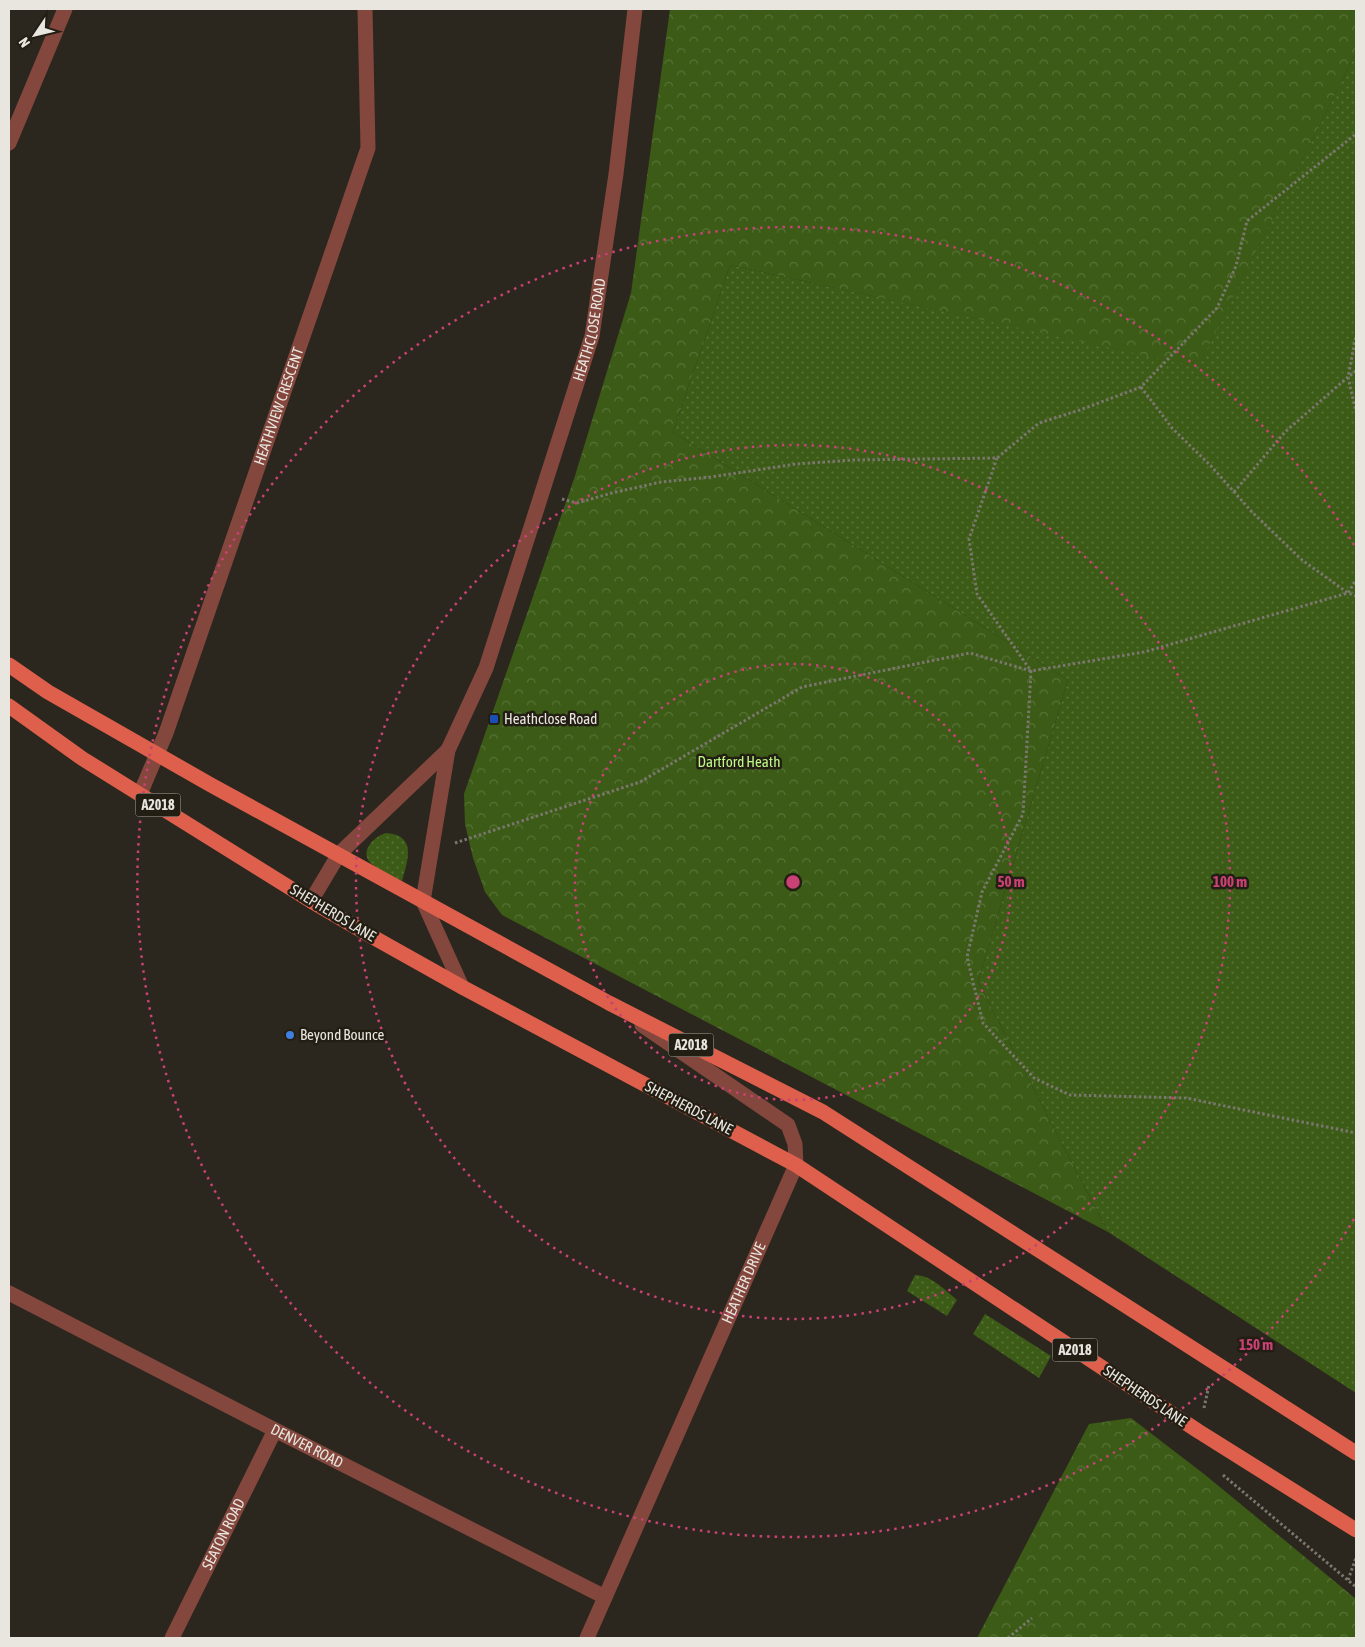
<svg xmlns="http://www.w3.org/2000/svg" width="1365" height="1647" viewBox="0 0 1365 1647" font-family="'Asap Condensed',sans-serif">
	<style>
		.grass { fill: url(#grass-dots) }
		.forest { fill: url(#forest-crowns) }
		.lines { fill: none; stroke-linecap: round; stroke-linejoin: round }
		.path { stroke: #7b776e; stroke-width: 3; stroke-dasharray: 2.5 2.5; stroke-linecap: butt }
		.street { stroke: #84473d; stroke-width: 15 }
		.primary { stroke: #dd5f4c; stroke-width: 15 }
		.ring { fill: none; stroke: #ca4175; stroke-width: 2.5; stroke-dasharray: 2.5 5 }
		.transit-dot { fill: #1a4fb4; stroke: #231e14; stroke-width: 2 }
		.shop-dot { fill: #3f7fe0; stroke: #231e14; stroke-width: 2 }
		.labels { text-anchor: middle; stroke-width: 5; stroke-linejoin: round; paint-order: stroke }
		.shield { fill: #231e14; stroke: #aeaaa2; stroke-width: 1 }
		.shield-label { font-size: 14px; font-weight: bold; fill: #e9e6df }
		.street-label { font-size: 15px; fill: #e9e6df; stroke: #231e14 }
		.poi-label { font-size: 15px; fill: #e9e6df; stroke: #231e14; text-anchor: start }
		.park-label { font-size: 15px; fill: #bdf984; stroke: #231e14 }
		.centre { fill: #ca4175; stroke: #231e14; stroke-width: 2.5 }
		.ring-label { font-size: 15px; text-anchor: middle; font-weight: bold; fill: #ca4175; stroke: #231e14; stroke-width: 5; stroke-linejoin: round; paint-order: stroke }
	</style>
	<defs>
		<pattern id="grass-dots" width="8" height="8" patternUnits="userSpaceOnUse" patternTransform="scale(1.25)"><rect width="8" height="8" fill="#3b5b16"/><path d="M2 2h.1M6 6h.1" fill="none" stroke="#577337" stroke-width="1.8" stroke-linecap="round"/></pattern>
		<pattern id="forest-crowns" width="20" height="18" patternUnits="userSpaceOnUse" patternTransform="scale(1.25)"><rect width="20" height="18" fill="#3b5b16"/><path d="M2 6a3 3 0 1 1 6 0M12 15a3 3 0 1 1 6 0" fill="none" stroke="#577337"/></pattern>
	</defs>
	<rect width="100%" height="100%" fill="#2c271e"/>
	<g class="grass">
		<polygon points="1356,53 1356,1393 1108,1232 978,982 1068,680 673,432 730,265 1198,366"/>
		<path d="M386 833C417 835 408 860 402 881 393 876 382 872 373 865 358 854 372 837 386 833Z"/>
		<path d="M915 1275C931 1275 945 1290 957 1300L947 1316 907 1291Z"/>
		<polygon points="985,1314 1051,1356 1039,1378 973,1334"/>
	</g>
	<g class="forest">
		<polygon points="670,9 1356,9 1356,53 1198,367 730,265 673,432 1068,680 978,982 1108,1232 502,915 485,892 473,858 465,824 464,794 574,479 631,293"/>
		<polygon points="1131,1418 1204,1474 1356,1599 1356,1638 977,1638 1089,1424"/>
	</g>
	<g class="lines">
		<g class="path">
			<polyline points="1356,371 1348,377 1356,412"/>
			<polyline points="1141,387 1172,428 1211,466 1252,512 1302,560 1348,593 1356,596"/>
			<polyline points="997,458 969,539 977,594 1031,671 1023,814 982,892 967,957 983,1023 1034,1078 1070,1095 1186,1098 1356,1133"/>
			<polyline points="1234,492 1285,432 1348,377 1356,336"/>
			<polyline points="562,499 577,503 612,493 661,482 711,477 796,464 854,460 997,458 1039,423 1080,410 1141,387 1217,308 1236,266 1247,221 1356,134"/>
			<polyline points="455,843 640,782 802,687 970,653 1031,671 1144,652 1348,593 1356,580"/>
			<polyline points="1204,1408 1209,1385"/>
			<polyline points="1223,1475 1356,1587"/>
			<polyline points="1348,1580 1356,1558"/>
			<polyline points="1008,1638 1032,1618"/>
		</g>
		<g class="street">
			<polyline points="9,143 65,9"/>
			<path id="s1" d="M140 794 166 733 368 148 365 9"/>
			<polyline points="311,901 339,854 448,750"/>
			<path id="s2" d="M462 987 423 901 448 750 486 668 592 336 616 174 635 9"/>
			<path id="s3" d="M9 1293 275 1430 605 1597"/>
			<path id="s4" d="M172 1638 275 1430"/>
			<path id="s5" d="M587 1638 796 1165 795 1144 788 1125 642 1025"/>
		</g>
		<g class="primary">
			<polyline points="9,665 48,692 211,785 609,1003 823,1112 1356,1453"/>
			<polyline points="9,706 83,759 311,901 371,936 462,987 796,1165 1198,1431 1356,1530"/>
		</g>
	</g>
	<g class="ring">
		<circle cx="793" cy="882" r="218"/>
		<circle cx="793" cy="882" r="437"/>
		<path d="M1354 1219A655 655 0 1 1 1354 545"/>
	</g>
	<rect class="transit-dot" x="489" y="714" width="10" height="10" rx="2.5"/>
	<circle class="shop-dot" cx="290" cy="1035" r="5"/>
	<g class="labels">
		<g class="shield">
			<rect x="135.5" y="793.5" width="45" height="23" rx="4"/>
			<rect x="668.5" y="1033.5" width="45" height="23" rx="4"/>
			<rect x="1052.5" y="1338.5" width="45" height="23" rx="4"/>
		</g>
		<g class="shield-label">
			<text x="158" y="810">A2018</text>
			<text x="691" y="1050">A2018</text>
			<text x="1075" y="1355">A2018</text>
		</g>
		<g class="street-label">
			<text dy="5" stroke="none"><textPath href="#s2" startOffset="692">HEATHCLOSE ROAD</textPath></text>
			<text dy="5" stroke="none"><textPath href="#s1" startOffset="412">HEATHVIEW CRESCENT</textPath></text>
			<text transform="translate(333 913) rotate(31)" y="5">SHEPHERDS LANE</text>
			<text transform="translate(689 1108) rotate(28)" y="5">SHEPHERDS LANE</text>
			<text dy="5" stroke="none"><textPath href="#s5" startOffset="388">HEATHER DRIVE</textPath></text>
			<text transform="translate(1145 1396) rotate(34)" y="5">SHEPHERDS LANE</text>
			<text dy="5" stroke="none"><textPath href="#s3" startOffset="335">DENVER ROAD</textPath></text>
			<text dy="5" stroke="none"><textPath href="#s4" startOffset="116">SEATON ROAD</textPath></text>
		</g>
		<g class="poi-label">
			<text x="504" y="724">Heathclose Road</text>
			<text x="300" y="1040">Beyond Bounce</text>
		</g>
		<g class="park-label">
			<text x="739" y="767">Dartford Heath</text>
		</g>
	</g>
	<circle cx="793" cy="882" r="8" class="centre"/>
	<g class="ring-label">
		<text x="1011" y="887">50 m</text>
		<text x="1230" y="887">100 m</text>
		<text x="1256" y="1350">150 m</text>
	</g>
	<rect width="1365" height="1647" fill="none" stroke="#e9e6df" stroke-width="20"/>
	<g transform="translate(35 35) rotate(235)" stroke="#231e14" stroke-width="4" paint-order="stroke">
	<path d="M0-4L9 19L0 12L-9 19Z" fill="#e9e6df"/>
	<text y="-8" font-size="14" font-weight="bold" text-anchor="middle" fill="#e9e6df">N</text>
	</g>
</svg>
